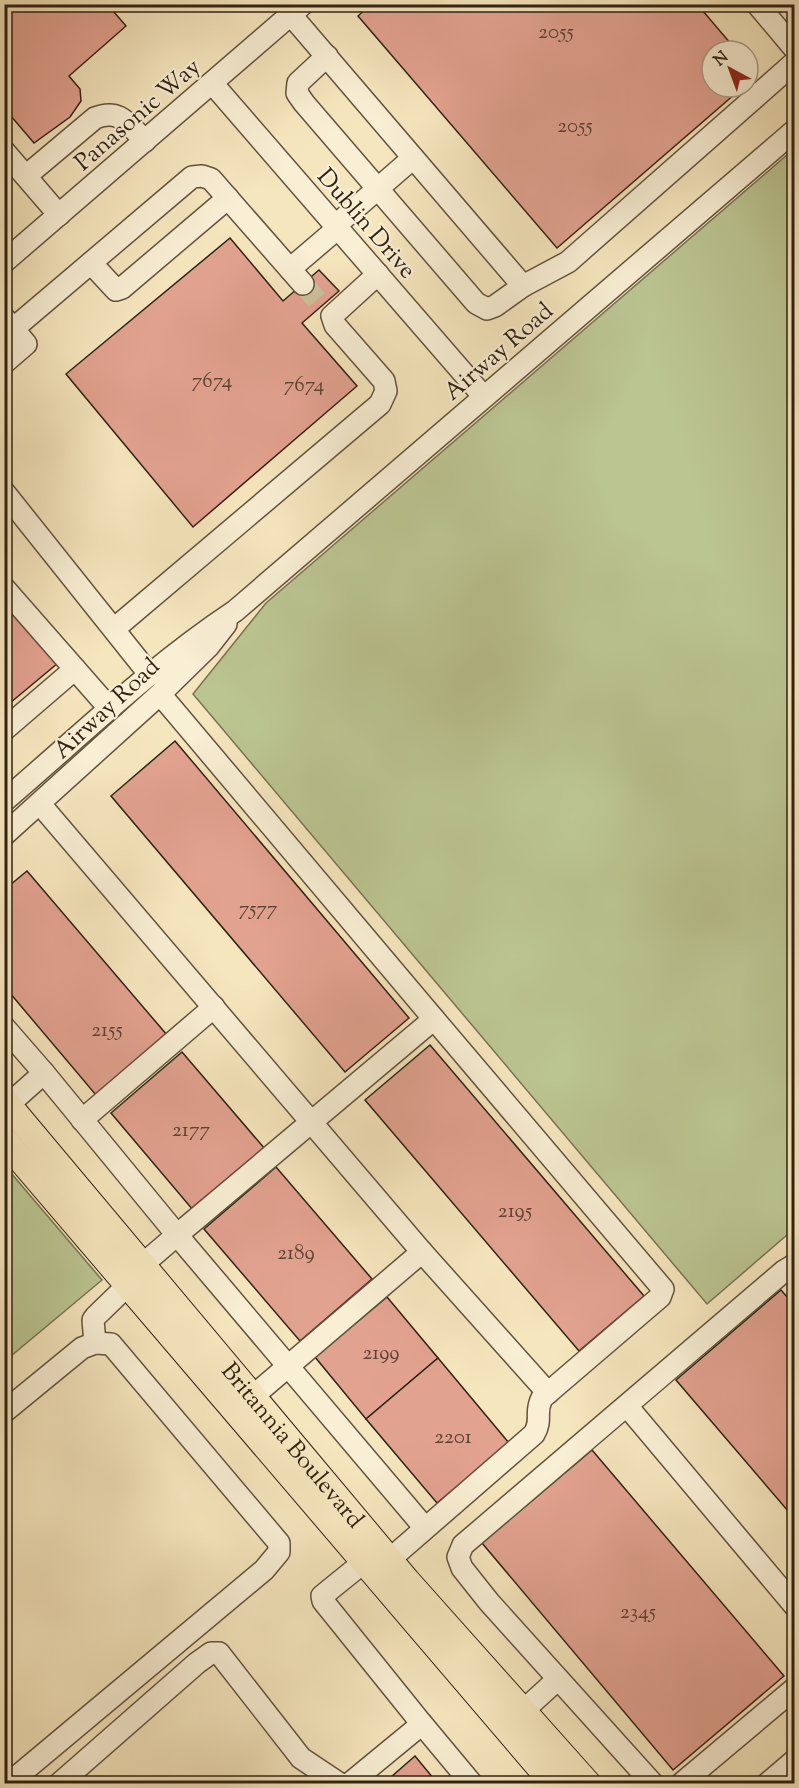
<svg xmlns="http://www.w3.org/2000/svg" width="799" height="1788" viewBox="0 0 799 1788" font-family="'Sorts Mill Goudy',serif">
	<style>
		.green { fill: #bbc592; stroke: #767453; stroke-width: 1.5 }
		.building { fill: #e2a290; stroke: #302214; stroke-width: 1.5 }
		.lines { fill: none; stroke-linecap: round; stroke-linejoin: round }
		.minor-tunnel { stroke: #cebf9c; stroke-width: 21; stroke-dasharray: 21 10; stroke-linecap: butt }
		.minor-casing { stroke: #62533e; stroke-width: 24 }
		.major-casing { stroke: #302214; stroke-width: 28 }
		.minor { stroke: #f9efd5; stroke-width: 21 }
		.major { stroke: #f6e6be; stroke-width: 26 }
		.labels { text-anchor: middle; stroke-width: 4.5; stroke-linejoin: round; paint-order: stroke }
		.number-label { font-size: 21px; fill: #5c4233 }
		.street-label { font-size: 24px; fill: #302214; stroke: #f9efd5 }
	</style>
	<rect width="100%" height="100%" fill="#f6e6be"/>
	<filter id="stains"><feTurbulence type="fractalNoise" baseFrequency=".00333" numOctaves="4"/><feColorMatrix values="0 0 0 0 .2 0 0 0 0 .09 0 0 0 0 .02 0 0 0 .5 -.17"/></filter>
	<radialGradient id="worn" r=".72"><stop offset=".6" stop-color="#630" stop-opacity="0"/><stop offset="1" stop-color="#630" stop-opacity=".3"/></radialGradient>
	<g class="green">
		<polygon points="794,149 794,1229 707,1304 193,694 266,603"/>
		<polygon points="5,1166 102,1280 5,1361 4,1361"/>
	</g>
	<g class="building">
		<polygon points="4,4 107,4 126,26 69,76 80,89 81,101 70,117 34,143 4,108"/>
		<polygon points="371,4 697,4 737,51 712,51 712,87 743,87 557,248 358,16"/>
		<polygon points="748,64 757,75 748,83"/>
		<polygon points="230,238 283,301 319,270 339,291 302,323 357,386 193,527 66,374"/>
		<polygon points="13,613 58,663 4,708 4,620"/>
		<polygon points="175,741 409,1018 345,1072 111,796"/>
		<polygon points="27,871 167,1035 96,1095 4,986 4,890"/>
		<polygon points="430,1045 644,1296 579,1351 365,1100"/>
		<polygon points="182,1052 265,1149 193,1210 111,1113"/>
		<polygon points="276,1167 372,1279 300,1341 204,1229"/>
		<polygon points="781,1290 794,1305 794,1518 676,1380"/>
		<polygon points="387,1297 438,1358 366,1419 315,1357"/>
		<polygon points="438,1358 509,1443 437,1503 366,1419"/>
		<polygon points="592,1450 784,1676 673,1770 482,1543"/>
		<polygon points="415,1756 438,1784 383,1784"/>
	</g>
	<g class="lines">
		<polyline class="minor-tunnel" points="303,284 322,306"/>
		<defs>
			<g id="minor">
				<polyline points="757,4 794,48"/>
				<polyline points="291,15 523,286 568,262 794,63"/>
				<polyline points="327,56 298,83 297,93 304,103 476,303 487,309 495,306 523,286"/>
				<polyline points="212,83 484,397"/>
				<polyline points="4,151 59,215"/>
				<path d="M26 176 95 118C120 108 128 124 145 141"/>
				<polyline points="336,225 413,158"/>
				<polyline points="4,262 303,4"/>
				<polyline points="91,263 116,290 122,288 228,198"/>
				<polyline points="290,269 338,228"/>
				<polyline points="13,329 192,177 202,176 211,179 303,284"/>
				<polyline points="4,363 26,344 5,319"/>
				<polyline points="4,492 150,675"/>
				<polyline points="4,588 75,669"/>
				<polyline points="114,629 380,404 386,391 384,381 335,325 332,316 378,274"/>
				<polyline points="160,694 434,1019 177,1235 425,1528"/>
				<polyline points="4,730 75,669 110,709"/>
				<path d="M4 801C80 736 152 666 235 611L794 131"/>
				<polyline points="40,804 422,1252 252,1397"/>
				<polyline points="4,835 160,694 208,647 226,624"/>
				<polyline points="4,1027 44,1073 8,1105"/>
				<polyline points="44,1073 177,1235 142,1265"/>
				<polyline points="82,1120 214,1007"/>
				<polyline points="422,1252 548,1393"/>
				<polyline points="95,1343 93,1320 96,1316 128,1285"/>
				<polyline points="627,1406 794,1605"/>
				<polyline points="4,1412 82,1348 95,1343 111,1344 279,1543 279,1552 264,1570 8,1784"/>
				<path d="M389 1560 534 1434C543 1419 534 1413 542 1398L660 1297 663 1289 434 1019"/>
				<polyline points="364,1562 322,1596 323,1601 422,1724"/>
				<polyline points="524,1710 558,1679"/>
				<polyline points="59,1784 197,1663 211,1653 219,1653 301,1758 340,1784"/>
				<polyline points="349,1784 422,1724 472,1784"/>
				<polyline points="653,1784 489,1602 462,1568 458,1557 463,1545 784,1271 794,1265"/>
				<polyline points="681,1784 794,1689"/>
				<polyline points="767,1784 794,1761"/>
			</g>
			<g id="major">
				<path id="s1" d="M4 1100 407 1581 588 1784"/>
				<polyline points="4,1140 554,1784"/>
			</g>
		</defs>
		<use href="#minor" class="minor-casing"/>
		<use href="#major" class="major-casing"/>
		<use href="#minor" class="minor"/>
		<use href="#major" class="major"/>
	</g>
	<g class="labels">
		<g class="number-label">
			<text x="556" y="38">2055</text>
			<text x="575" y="132">2055</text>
			<text x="212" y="387">7674</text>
			<text x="304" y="391">7674</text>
			<text x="258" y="915">7577</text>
			<text x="107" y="1036">2155</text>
			<text x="191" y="1136">2177</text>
			<text x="515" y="1217">2195</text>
			<text x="296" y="1259">2189</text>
			<text x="381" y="1359">2199</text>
			<text x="453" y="1443">2201</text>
			<text x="638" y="1618">2345</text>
		</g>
		<g class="street-label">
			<text transform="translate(137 114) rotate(-41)" y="8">Panasonic Way</text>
			<text transform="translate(367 223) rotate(49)" y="8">Dublin Drive</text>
			<text transform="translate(498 351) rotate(-41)" y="8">Airway Road</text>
			<text transform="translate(106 708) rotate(-43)" y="8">Airway Road</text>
			<text dy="8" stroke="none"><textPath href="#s1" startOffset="450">Britannia Boulevard</textPath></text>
		</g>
	</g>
	<rect width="799" height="1788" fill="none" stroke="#f6e6be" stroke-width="24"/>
	<rect x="6" y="6" width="787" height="1776" fill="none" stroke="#302214" stroke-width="3"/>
	<rect x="12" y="12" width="775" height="1764" fill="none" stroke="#302214" stroke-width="1.5"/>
	<g transform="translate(730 69) rotate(319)"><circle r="28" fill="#f9efd5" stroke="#a99d88" stroke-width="1.5"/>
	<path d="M0-4.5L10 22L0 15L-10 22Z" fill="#8f2418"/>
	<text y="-9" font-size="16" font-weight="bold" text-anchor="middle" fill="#302214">N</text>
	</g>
	<rect width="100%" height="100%" filter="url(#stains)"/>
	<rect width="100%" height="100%" fill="url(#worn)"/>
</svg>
